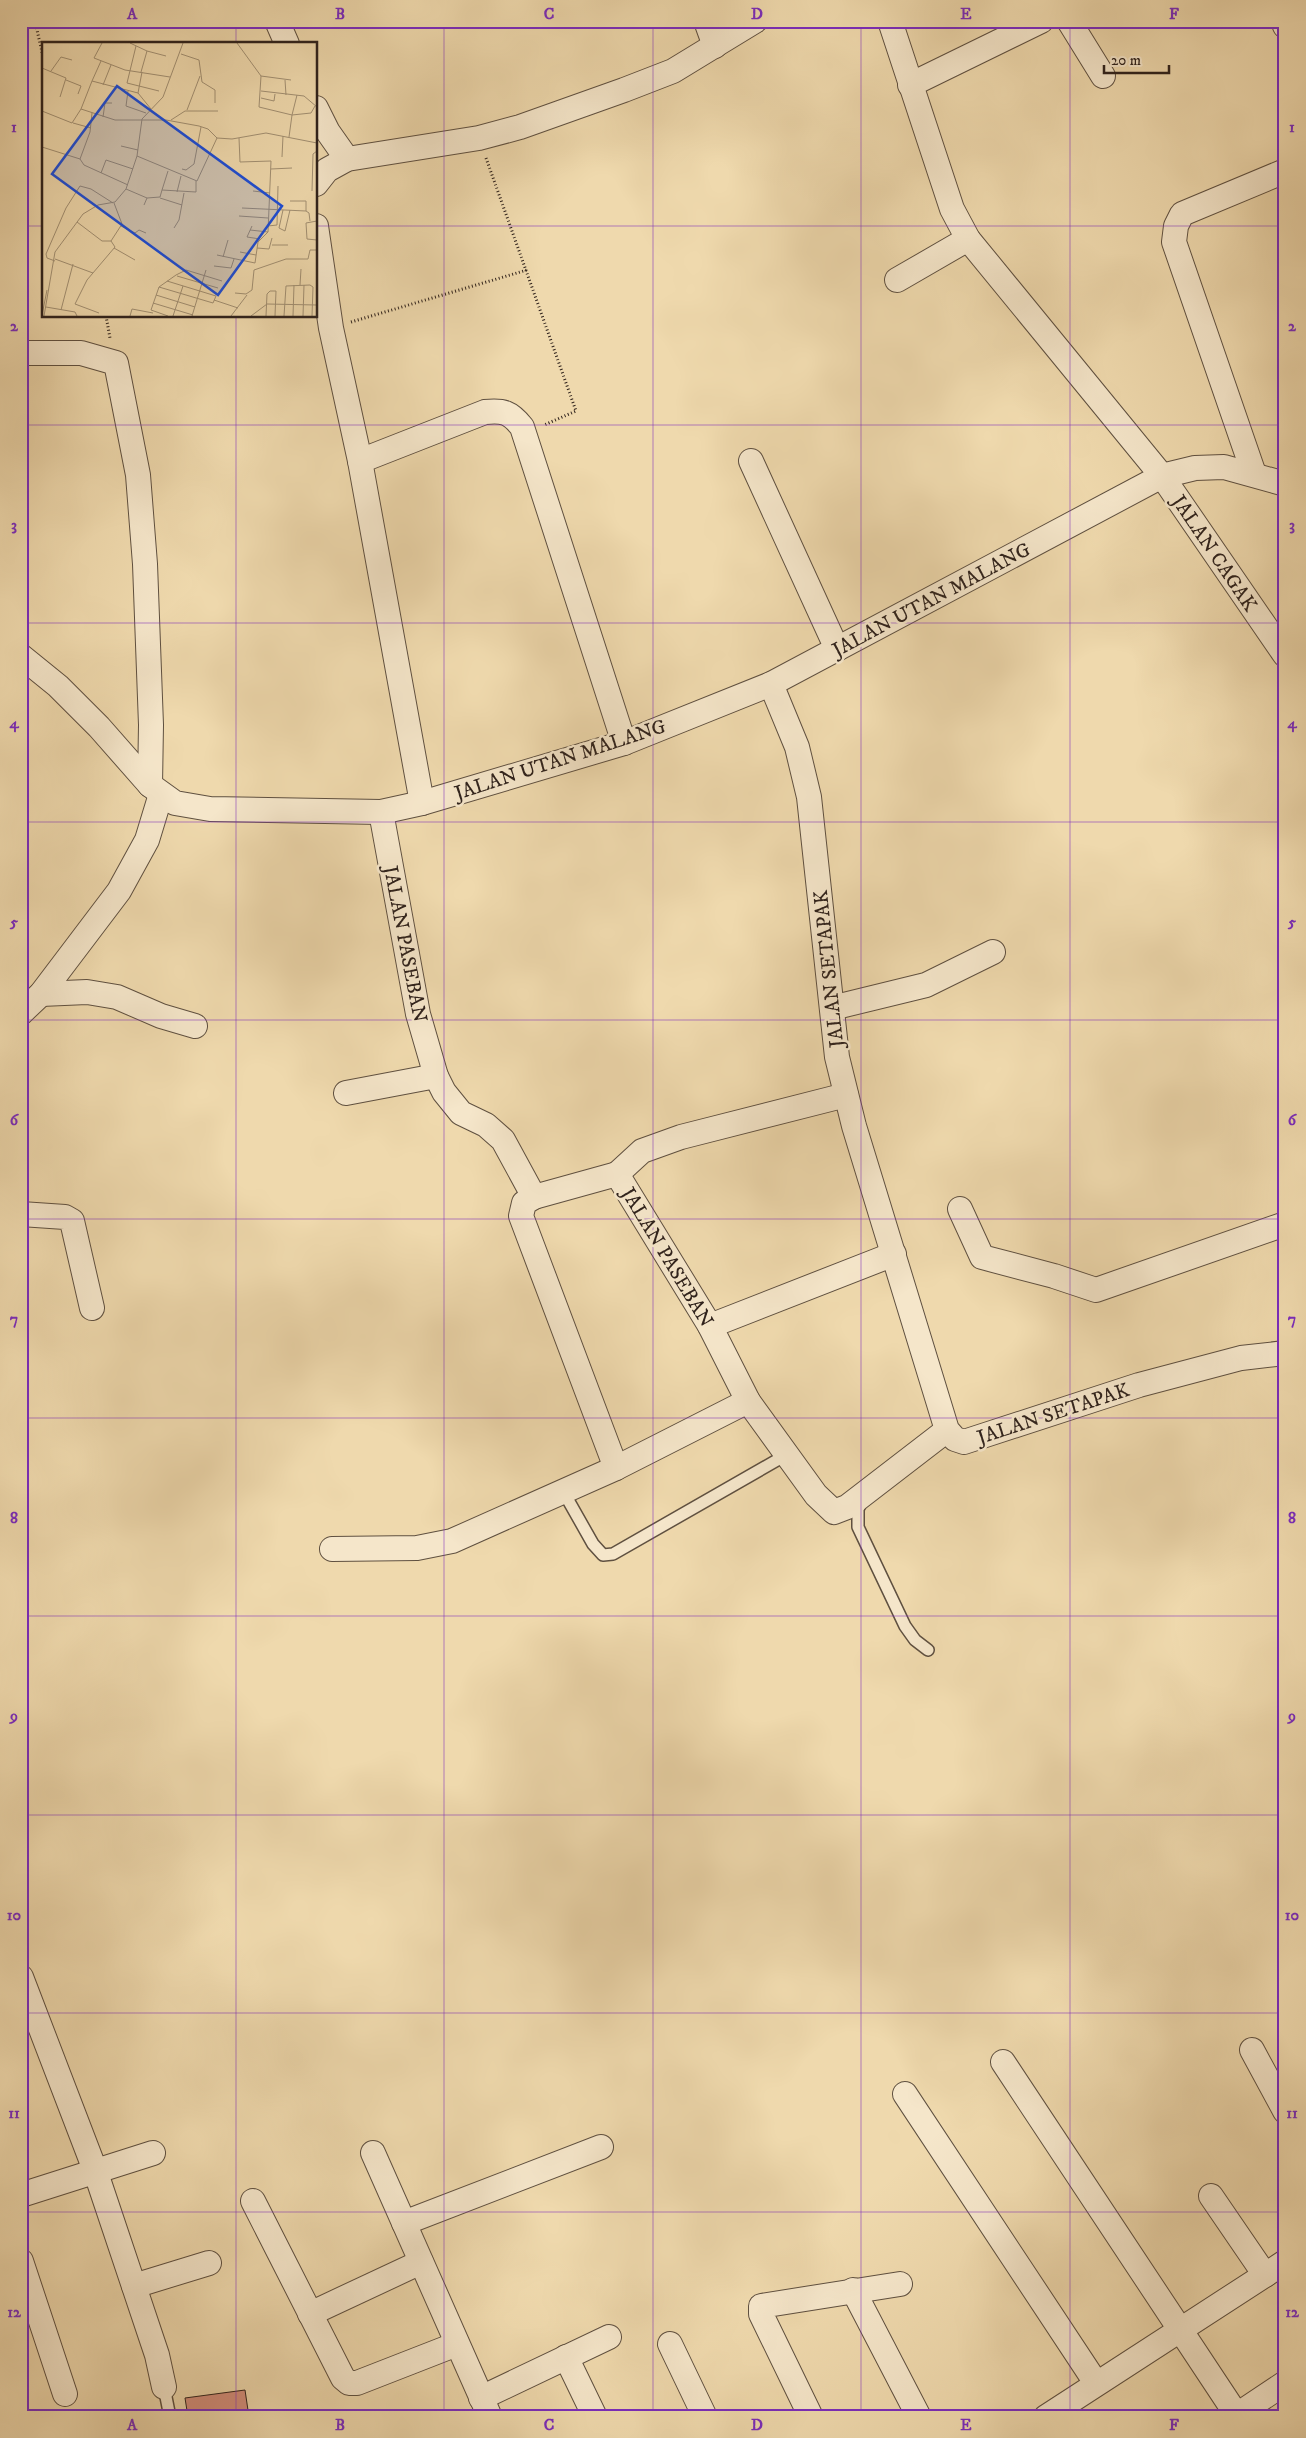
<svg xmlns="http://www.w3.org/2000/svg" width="1306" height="2438" viewBox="0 0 1306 2438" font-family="'IM FELL DW Pica',serif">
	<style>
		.building { fill: #d58f7d; stroke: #2f221c }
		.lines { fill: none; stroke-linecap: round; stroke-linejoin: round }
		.service-casing { stroke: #5f5040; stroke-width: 14 }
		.minor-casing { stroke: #5f5040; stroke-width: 26 }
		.path { stroke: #2f221c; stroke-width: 3; stroke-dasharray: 1 2.5; stroke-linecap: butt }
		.service { stroke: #f5e6ca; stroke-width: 11 }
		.minor { stroke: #f5e6ca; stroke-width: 24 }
		.grid { fill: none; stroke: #7b2cbf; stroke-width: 1; stroke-opacity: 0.55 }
		.labels { text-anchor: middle; stroke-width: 5; stroke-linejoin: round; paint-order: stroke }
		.street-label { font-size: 20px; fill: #2f221c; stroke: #f5e6ca }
		.inset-road { fill: none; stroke: #a29073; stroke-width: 1 }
		.view { fill: #1d4ed8; fill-opacity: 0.15; stroke: #1d4ed8; stroke-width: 2.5 }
		.inset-edge { fill: none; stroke: #2f221c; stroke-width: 2.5 }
		.neatline { fill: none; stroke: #7b2cbf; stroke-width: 2 }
		.grid-label { font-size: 16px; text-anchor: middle; font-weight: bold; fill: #7b2cbf }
	</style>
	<rect width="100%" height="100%" fill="#efd9ad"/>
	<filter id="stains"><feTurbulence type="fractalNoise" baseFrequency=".004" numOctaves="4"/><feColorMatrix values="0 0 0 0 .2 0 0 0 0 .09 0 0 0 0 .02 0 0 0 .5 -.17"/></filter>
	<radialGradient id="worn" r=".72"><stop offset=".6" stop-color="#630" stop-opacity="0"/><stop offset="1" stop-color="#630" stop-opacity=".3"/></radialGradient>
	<polygon class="building" points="245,2390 249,2417 188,2417 185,2398"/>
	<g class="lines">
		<defs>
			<g id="service">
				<polyline points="563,1491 593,1544 603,1555 613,1554 786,1455"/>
				<polyline points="863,1499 858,1509 858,1527 905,1626 915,1640 928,1650"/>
				<polyline points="164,2387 170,2417"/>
			</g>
			<g id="minor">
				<polyline points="277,21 287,44"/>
				<polyline points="706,21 715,46"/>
				<polyline points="890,21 952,209 968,239 1162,476 1285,655"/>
				<polyline points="1069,21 1103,76"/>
				<polyline points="1283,21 1285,26"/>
				<polyline points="910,85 1041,21"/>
				<polyline points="316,108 328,132 347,159"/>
				<polyline points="316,184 327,170 347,159 479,138 520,127 624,90 673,71 755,21"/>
				<polyline points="316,226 331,328 360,461 422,803"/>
				<polyline points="897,280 968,239"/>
				<polyline points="21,353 81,353 116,363 138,475 145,564 151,725 150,785"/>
				<path d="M360 461 485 412C503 410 510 412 522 427L624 743"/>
				<polyline points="751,461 837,649"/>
				<polyline points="1254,474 1174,242 1176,226 1182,214 1285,171"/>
				<polyline points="21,656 58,686 99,727 150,785 175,803 210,809 381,812 422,803 624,743 771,684 1162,476 1195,468 1224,467 1285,484"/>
				<polyline points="771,684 797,747 809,797 837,1057 854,1126 947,1430 955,1439 964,1442 1139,1385 1241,1358 1285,1353"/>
				<polyline points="381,812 418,1014 436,1076"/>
				<polyline points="41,994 87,992 117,997 161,1016 195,1026"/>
				<polyline points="832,1008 926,985 993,952"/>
				<polyline points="21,1013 41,994 119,891 147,840 161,794"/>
				<polyline points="346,1093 436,1076 444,1092 461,1113 486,1125 503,1140 534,1197 617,1174 710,1326 748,1401 816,1495 834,1512 847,1507 947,1430"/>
				<polyline points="617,1174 642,1151 681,1137 846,1095"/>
				<polyline points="534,1197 524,1203 521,1216 616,1468"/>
				<polyline points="960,1209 982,1257 1054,1276 1096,1290 1285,1224"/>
				<polyline points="21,1214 65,1217 72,1221 92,1308"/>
				<polyline points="710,1326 894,1254"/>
				<polyline points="332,1549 417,1548 452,1541 616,1468 748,1401"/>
				<polyline points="21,1977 95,2170 157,2355 164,2387"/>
				<polyline points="1252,2050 1285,2111"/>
				<polyline points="1003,2062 1238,2417"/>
				<polyline points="905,2094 1096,2383"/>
				<polyline points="373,2153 490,2417"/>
				<polyline points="21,2195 153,2153"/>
				<polyline points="1211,2196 1265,2275"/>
				<polyline points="253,2201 343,2378 349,2383 357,2383 457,2344"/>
				<polyline points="404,2223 601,2147"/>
				<polyline points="21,2261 65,2394"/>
				<polyline points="134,2286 209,2263"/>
				<polyline points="853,2290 919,2417"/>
				<polyline points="310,2314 421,2262"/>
				<polyline points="670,2344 705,2417"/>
				<polyline points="566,2357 595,2417"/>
				<polyline points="481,2398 609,2337"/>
				<polyline points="811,2417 761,2314 761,2306 900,2284"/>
				<polyline points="1046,2417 1285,2262"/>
				<polyline points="1234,2417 1285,2383"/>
			</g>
		</defs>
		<use href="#service" class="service-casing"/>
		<use href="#minor" class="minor-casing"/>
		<g class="path">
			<polyline points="35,21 44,61"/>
			<polyline points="486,158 576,411 544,425"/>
			<polyline points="106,316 110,338"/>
			<polyline points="351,322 527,270"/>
		</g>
		<use href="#service" class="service"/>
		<use href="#minor" class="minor"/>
	</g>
	<path class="grid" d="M236 21V44M444 21V2417M653 21V2417M861 21V2417M1070 21V2417M21 226H44M316 226H1285M236 316V2417M21 425H1285M21 623H1285M21 822H1285M21 1020H1285M21 1219H1285M21 1418H1285M21 1616H1285M21 1815H1285M21 2013H1285M21 2212H1285"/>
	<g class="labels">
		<g class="street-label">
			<text transform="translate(1215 553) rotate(56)" y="7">JALAN CAGAK</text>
			<text transform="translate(931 599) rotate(-28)" y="7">JALAN UTAN MALANG</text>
			<text transform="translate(560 759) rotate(-18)" y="7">JALAN UTAN MALANG</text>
			<text transform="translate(406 944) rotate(79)" y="7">JALAN PASEBAN</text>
			<text transform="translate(828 969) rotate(-96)" y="7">JALAN SETAPAK</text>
			<text transform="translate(668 1257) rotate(59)" y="7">JALAN PASEBAN</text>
			<text transform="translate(1053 1413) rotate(-18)" y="7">JALAN SETAPAK</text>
		</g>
	</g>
	<g transform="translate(42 42)">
		<rect width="275" height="275" fill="#efd9ad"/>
		<path class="inset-road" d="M60 1 52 16 83 28 128 35M88 1 105 9 99 30M195 1 219 34 249 38M94 4 85 41 117 49M105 9 124 14M139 12 157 18 160 40 173 48V61M0 26 24 36 18 55M9 29 19 15 30 18M100 30 96 51 50 39 39 67 73 78H124L157 84 166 87 175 96 190 97 224 91 275 101M219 34 217 65 250 73 247 95M24 38 39 44 36 52M243 38 244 53M50 39 59 19M61 43 69 23M86 49 84 64 104 71M219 49 262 54 275 65M96 51 109 67M255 53 250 73 269 71 273 64M219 56 232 59 233 52M145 68 158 34M0 69 30 81 39 67M61 75 63 61H70M129 78 143 69H176M31 81 49 86M79 104 96 108M0 105 38 117M95 114 155 139 175 96M240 115 241 94M38 117 42 123 86 143M38 117 48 90 50 71M140 127 144 128 152 122 159 85M229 127 250 126M59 131 64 118 91 127M84 147 105 156M275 147V201M120 148 126 129M211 149 228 151M270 149 271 112 275 109M135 150 139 134M118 156 140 163M248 159H264V169M102 163 105 156 118 155 120 148 154 150V139M200 166 264 169 267 171 268 179M241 168 237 186 243 189 248 168M197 174 226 176M35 180 60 199H69L80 182 72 161M79 184 93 191 97 188 104 191M210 184 205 195 218 197M226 184 235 183 236 144M132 186 137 178 142 151M208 188 226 190M275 198 265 197 264 181 275 179M230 203H246M72 206 93 218M215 206 227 207 230 196M198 210 214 213M175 213 213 221 216 200 226 190 229 119 198 120 197 96M181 215 186 198M13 217 51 231M13 219 5 216 4 212 24 166 38 144 49 147 71 161M172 224 189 226 192 217M135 234 176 246M258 243 259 227M117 245 171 261 174 254 125 239M193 251 204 252 210 248 212 228 244 217H266L268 208H275M114 253 153 265M172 258 196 266M111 261 151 273M4 265 33 270 35 274M19 268 31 222M57 271 33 262 45 238 73 205 69 199M0 273 5 248M2 274 13 210 41 172 56 163 73 160 84 147 95 114 100 77 121 55 141 1M88 274 90 267 111 271M126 274 109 268 117 245 134 233 144 228 180 239M131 274 141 244M150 274 164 228M189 274 205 253M209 274 225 262 275 263M224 274 225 252 228 249H234L233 274M242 274 244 244 268 243 271 245 270 274M251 274 252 243M261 274 262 243"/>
		<path class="view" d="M75 44 240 164 176 253 10 132Z"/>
		<rect width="275" height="275" class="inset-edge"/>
	</g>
	<rect width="1306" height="2438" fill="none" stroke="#efd9ad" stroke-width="55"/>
	<path d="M1104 65v8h65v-8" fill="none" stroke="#2f221c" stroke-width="2.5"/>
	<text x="1111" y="65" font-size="15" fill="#2f221c" stroke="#f5e6ca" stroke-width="4" paint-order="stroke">20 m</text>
	<rect x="28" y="28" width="1250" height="2382" class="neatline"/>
	<g class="grid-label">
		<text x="132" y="19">A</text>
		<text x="340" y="19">B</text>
		<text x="549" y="19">C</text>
		<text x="757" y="19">D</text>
		<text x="966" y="19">E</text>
		<text x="1174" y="19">F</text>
		<text x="14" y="132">1</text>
		<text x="1292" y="132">1</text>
		<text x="14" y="331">2</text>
		<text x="1292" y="331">2</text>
		<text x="14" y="530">3</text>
		<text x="1292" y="530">3</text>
		<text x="14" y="728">4</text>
		<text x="1292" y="728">4</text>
		<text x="14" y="927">5</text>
		<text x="1292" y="927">5</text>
		<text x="14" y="1125">6</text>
		<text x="1292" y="1125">6</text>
		<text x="14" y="1324">7</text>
		<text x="1292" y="1324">7</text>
		<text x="14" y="1523">8</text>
		<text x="1292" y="1523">8</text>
		<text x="14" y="1721">9</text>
		<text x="1292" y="1721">9</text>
		<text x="14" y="1920">10</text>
		<text x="1292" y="1920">10</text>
		<text x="14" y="2118">11</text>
		<text x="1292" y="2118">11</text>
		<text x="14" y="2317">12</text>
		<text x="1292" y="2317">12</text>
		<text x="132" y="2430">A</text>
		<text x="340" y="2430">B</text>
		<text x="549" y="2430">C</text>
		<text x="757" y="2430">D</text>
		<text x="966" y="2430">E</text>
		<text x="1174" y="2430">F</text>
	</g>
	<rect width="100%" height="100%" filter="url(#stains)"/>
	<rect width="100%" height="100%" fill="url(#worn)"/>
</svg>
